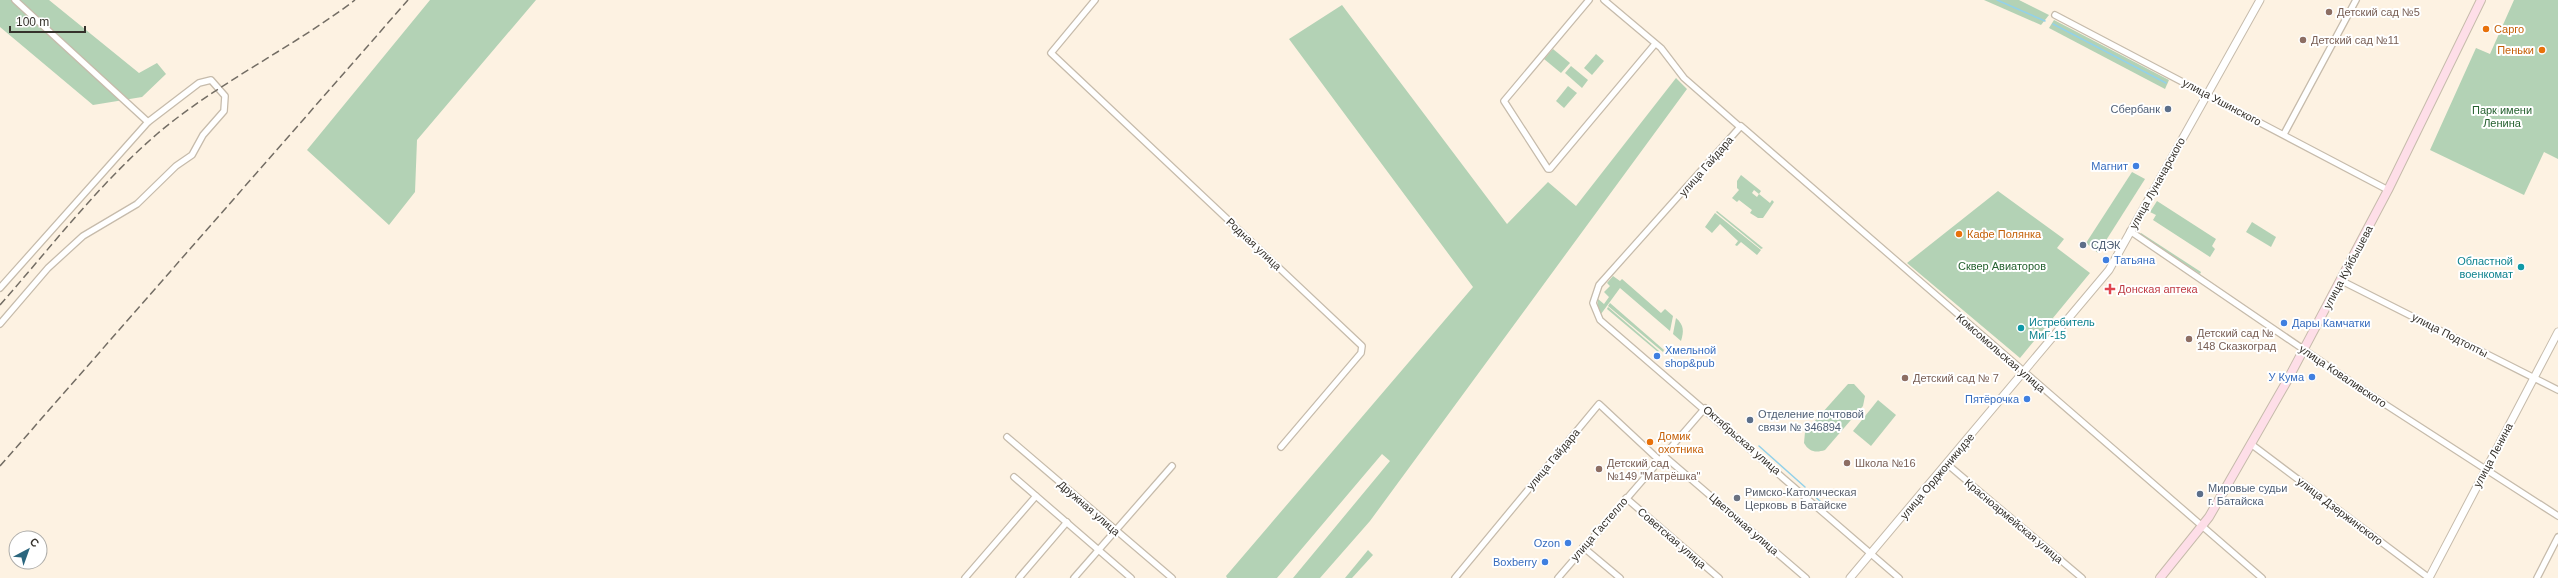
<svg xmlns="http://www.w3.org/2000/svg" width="2558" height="578" viewBox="0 0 2558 578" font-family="Helvetica,sans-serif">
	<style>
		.green { fill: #b3d2b5 }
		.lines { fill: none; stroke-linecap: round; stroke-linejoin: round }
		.stream { stroke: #93d1e9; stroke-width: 1.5 }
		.minor-casing { stroke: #c6bbab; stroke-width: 8 }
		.tertiary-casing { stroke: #c6bbab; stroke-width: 9 }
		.secondary-casing { stroke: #c6bbab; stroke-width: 10 }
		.minor { stroke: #fff; stroke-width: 5.5 }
		.tertiary { stroke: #fff; stroke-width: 7 }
		.secondary { stroke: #fedee8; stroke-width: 8 }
		.rail { stroke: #736d64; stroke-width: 1.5; stroke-dasharray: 8 4; stroke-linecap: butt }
		.education-dot { fill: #8d6e63; stroke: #fff; stroke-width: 1.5 }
		.food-dot { fill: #e8710a; stroke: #fff; stroke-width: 1.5 }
		.service-dot { fill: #5c6f8a; stroke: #fff; stroke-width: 1.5 }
		.shop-dot { fill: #3f7fe0; stroke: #fff; stroke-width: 1.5 }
		.culture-dot { fill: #0f9aa8; stroke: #fff; stroke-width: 1.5 }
		.health-dot { fill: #e0444e; stroke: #fff; stroke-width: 1.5 }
		.worship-dot { fill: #6b7280; stroke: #fff; stroke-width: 1.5 }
		.labels { text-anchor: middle; stroke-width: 4; stroke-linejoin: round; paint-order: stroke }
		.education-label { font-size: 11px; fill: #785e54; stroke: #fff; text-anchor: start }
		.food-label { font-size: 11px; fill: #c56008; stroke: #fff; text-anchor: start }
		.street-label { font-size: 11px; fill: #35312b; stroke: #fff }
		.service-label { font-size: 11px; fill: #4e5e75; stroke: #fff; text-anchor: start }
		.park-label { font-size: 11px; fill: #25612f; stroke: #fff }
		.shop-label { font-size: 11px; fill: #366cbe; stroke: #fff; text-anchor: end }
		.culture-label { font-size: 11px; fill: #0d838f; stroke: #fff; text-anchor: end }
		.health-label { font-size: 11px; fill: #be3a42; stroke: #fff; text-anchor: start }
		.worship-label { font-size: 11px; fill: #5b616d; stroke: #fff; text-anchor: start }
	</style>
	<rect width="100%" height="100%" fill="#fdf2e2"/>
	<g class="green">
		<polygon points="0,0 49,0 139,73 157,63 166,74 142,97 93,105 0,27"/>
		<polygon points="430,0 536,0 417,140 415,192 389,225 307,150"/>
		<polygon points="1984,0 2019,0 2049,15 2041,25"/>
		<polygon points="2514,0 2558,0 2558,159 2544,152 2524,195 2430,150 2476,48 2490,54"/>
		<polygon points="1342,5 1507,224 1548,182 1576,206 1676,78 1687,89 1370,521 1320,578 1293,578 1390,461 1382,454 1277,578 1227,578 1226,576 1473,287 1289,39"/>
		<polygon points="2054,20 2169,80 2165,89 2049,28"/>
		<polygon points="1553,49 1570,63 1561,73 1544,59"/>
		<polygon points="1596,54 1604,61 1592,75 1584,68"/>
		<polygon points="1571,66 1588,80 1582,88 1565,73"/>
		<polygon points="1568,86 1577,93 1564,108 1556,101"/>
		<polygon points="2132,172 2145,179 2098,253 2086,243"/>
		<polygon points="1741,175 1761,191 1759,194 1754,190 1752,193 1757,197 1759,194 1770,203 1772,200 1774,202 1763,218 1758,218 1750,213 1752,210 1739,200 1737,202 1732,198 1739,190 1737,188 1737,181"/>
		<polygon points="1998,191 2064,239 2057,248 2090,273 2020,358 1907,263"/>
		<polygon points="2157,201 2216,239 2212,246 2215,249 2210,257 2153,220 2156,215 2150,212"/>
		<polygon points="1717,211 1763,248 1761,249 1716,212"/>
		<polygon points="1715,213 1761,250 1757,255 1741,242 1737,246 1735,245 1738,241 1720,224 1712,233 1705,227"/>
		<polygon points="2252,222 2276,237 2271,247 2246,232"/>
		<polygon points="2141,233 2201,272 2200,274 2139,235"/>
		<polygon points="1613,276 1620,281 1622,279 1661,313 1665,309 1673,316 1670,331 1620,288 1601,314 1597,309 1598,299 1604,304 1609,297 1604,292 1610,286 1607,283"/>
		<polygon points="1610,303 1664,350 1663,352 1608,306"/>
		<polygon points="1608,307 1659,351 1658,352 1607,309"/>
		<path d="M1676 318C1684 325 1684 331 1681 341L1673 334Z"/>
		<path d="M1848 384H1854L1865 396 1863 406 1825 450C1816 453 1809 452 1804 443L1805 432Z"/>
		<polygon points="1878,400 1896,415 1871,446 1853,431"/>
		<polygon points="1368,550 1373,555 1352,578 1345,578"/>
	</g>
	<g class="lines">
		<g class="stream">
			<polyline points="1997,0 2045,21"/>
			<polyline points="2053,24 2166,83"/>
			<polyline points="1759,446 1805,487"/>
			<polyline points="1811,493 1830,510"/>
		</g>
		<defs>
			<g id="minor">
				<polyline points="15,0 148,122"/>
				<polyline points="1095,0 1051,53 1362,346 1361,353 1281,447"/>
				<polyline points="1589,0 1504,101 1548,169 1550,169 1655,44"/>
				<polyline points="1604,0 1661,48 1684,78 1740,127"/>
				<polyline points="2055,15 2388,190"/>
				<polyline points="2284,134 2356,0"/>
				<polyline points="2130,231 2363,390 2558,516"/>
				<polyline points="2342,281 2558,390"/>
				<polyline points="0,288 148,122 199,83 211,80 225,96 224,111 203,135 192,155 176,166 137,204 83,236 48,268 0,324"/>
				<polyline points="1007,437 1172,578"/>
				<polyline points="2251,444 2429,578"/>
				<polyline points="1663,455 1806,578"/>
				<polyline points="1947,464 2082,578"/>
				<polyline points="1014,477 1131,578"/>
				<polyline points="1626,498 1719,578"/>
				<polyline points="1583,547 1620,578"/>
				<polyline points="965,578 1036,496"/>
				<polyline points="1019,578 1067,522"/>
				<polyline points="1074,578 1172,466"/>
				<polyline points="1455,578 1599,404 1659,460"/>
				<polyline points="1558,578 1705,408"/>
				<polyline points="1899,578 1600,320 1593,303 1599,285 1741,126 2262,578"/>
				<polyline points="2537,578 2558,537"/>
			</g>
			<g id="tertiary">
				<polyline points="1850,578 2109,270 2260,0"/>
				<polyline points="2429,578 2558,332"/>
			</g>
			<polyline id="secondary" points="2160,578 2209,517 2287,381 2388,190 2481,0"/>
		</defs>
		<use href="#minor" class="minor-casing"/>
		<use href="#tertiary" class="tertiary-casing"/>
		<use href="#secondary" class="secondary-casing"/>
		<use href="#minor" class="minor"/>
		<use href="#tertiary" class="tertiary"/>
		<use href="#secondary" class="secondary"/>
		<g class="rail">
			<path d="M0 305C51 247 99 184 157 134 217 83 292 48 355 0"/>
			<polyline points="0,466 408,0"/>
		</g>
	</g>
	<g class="education-dot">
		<circle cx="2329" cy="12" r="4"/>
		<circle cx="2303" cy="40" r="4"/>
		<circle cx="2189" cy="339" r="4"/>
		<circle cx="1905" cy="378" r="4"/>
		<circle cx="1847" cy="463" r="4"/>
		<circle cx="1599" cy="469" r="4"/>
	</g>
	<g class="food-dot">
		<circle cx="2486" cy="29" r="4"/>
		<circle cx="2542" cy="50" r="4"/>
		<circle cx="1959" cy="234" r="4"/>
		<circle cx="1650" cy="442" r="4"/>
	</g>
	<g class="service-dot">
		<circle cx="2168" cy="109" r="4"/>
		<circle cx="2083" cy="245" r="4"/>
		<circle cx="1750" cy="420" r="4"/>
		<circle cx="2200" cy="494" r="4"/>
	</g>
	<g class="shop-dot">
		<circle cx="2136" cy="166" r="4"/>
		<circle cx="2106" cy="260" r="4"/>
		<circle cx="2284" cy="323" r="4"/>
		<circle cx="1657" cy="356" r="4"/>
		<circle cx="2312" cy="377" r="4"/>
		<circle cx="2027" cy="399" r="4"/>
		<circle cx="1568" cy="543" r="4"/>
		<circle cx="1545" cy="562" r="4"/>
	</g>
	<g class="culture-dot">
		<circle cx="2521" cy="267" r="4"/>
		<circle cx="2021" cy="328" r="4"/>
	</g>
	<path class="health-dot" d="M2108 283h4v4h4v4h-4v4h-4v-4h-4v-4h4z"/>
	<circle class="worship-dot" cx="1737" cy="498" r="4"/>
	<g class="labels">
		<g class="education-label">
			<text x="2337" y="16">Детский сад №5</text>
			<text x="2311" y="44">Детский сад №11</text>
			<text x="2197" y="337">Детский сад №<tspan x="2197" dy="13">148 Сказкоград</tspan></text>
			<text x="1913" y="382">Детский сад № 7</text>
			<text x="1607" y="467">Детский сад<tspan x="1607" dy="13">№149 "Матрёшка"</tspan></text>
			<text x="1855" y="467">Школа №16</text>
		</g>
		<g class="food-label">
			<text x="2494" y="33">Сарго</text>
			<text x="2534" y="54" text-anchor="end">Пеньки</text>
			<text x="1967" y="238">Кафе Полянка</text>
			<text x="1658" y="440">Домик<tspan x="1658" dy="13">охотника</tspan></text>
		</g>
		<g class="street-label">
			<text transform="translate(2222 102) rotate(28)" y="4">улица Ушинского</text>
			<text transform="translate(1706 166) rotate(-49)" y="4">улица Гайдара</text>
			<text transform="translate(2157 183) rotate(-61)" y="4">улица Луначарского</text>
			<text transform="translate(1254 244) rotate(43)" y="4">Родная улица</text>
			<text transform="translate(2348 267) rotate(-62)" y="4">улица Куйбышева</text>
			<text transform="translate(2450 335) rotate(27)" y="4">улица Подтопты</text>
			<text transform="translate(2001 353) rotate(41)" y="4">Комсомольская улица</text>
			<text transform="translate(2343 376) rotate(34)" y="4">улица Коваливского</text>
			<text transform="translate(1742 440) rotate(41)" y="4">Октябрьская улица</text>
			<text transform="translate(2493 455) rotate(-62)" y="4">улица Ленина</text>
			<text transform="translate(1553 459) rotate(-50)" y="4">улица Гайдара</text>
			<text transform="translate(1937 476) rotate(-50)" y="4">улица Орджоникидзе</text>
			<text transform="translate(1089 508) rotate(41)" y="4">Дружная улица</text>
			<text transform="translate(2340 511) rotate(37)" y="4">улица Дзержинского</text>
			<text transform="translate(2014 521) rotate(40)" y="4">Красноармейская улица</text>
			<text transform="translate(1744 524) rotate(41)" y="4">Цветочная улица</text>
			<text transform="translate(1599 529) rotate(-49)" y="4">улица Гастелло</text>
			<text transform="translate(1672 538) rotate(41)" y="4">Советская улица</text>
		</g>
		<g class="service-label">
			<text x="2160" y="113" text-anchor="end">Сбербанк</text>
			<text x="2091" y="249">СДЭК</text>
			<text x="1758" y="418">Отделение почтовой<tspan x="1758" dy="13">связи № 346894</tspan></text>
			<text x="2208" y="492">Мировые судьи<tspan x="2208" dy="13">г. Батайска</tspan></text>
		</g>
		<g class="park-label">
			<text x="2502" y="114">Парк имени<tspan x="2502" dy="13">Ленина</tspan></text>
			<text x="2002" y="270">Сквер Авиаторов</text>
		</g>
		<g class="shop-label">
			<text x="2128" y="170">Магнит</text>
			<text x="2114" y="264" text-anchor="start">Татьяна</text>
			<text x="2292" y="327" text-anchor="start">Дары Камчатки</text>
			<text x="1665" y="354" text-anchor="start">Хмельной<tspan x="1665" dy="13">shop&amp;pub</tspan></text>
			<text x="2304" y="381">У Кума</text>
			<text x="2019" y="403">Пятёрочка</text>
			<text x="1560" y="547">Ozon</text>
			<text x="1537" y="566">Boxberry</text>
		</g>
		<g class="culture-label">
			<text x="2513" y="265">Областной<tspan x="2513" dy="13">военкомат</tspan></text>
			<text x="2029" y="326" text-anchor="start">Истребитель<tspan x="2029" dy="13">МиГ-15</tspan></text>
		</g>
		<g class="health-label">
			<text x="2118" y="293">Донская аптека</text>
		</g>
		<g class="worship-label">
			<text x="1745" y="496">Римско-Католическая<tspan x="1745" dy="13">Церковь в Батайске</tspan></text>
		</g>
	</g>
	<g transform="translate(28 550) rotate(41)"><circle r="19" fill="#ffffff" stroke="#aeadaa"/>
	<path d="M0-3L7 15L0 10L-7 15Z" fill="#2b667e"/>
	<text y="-6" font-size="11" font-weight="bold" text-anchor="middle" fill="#35312b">С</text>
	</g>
	<path d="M10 26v6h75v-6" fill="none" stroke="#35312b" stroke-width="2"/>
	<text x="16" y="26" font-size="12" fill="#35312b" stroke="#ffffff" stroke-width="3" paint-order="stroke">100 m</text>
</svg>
